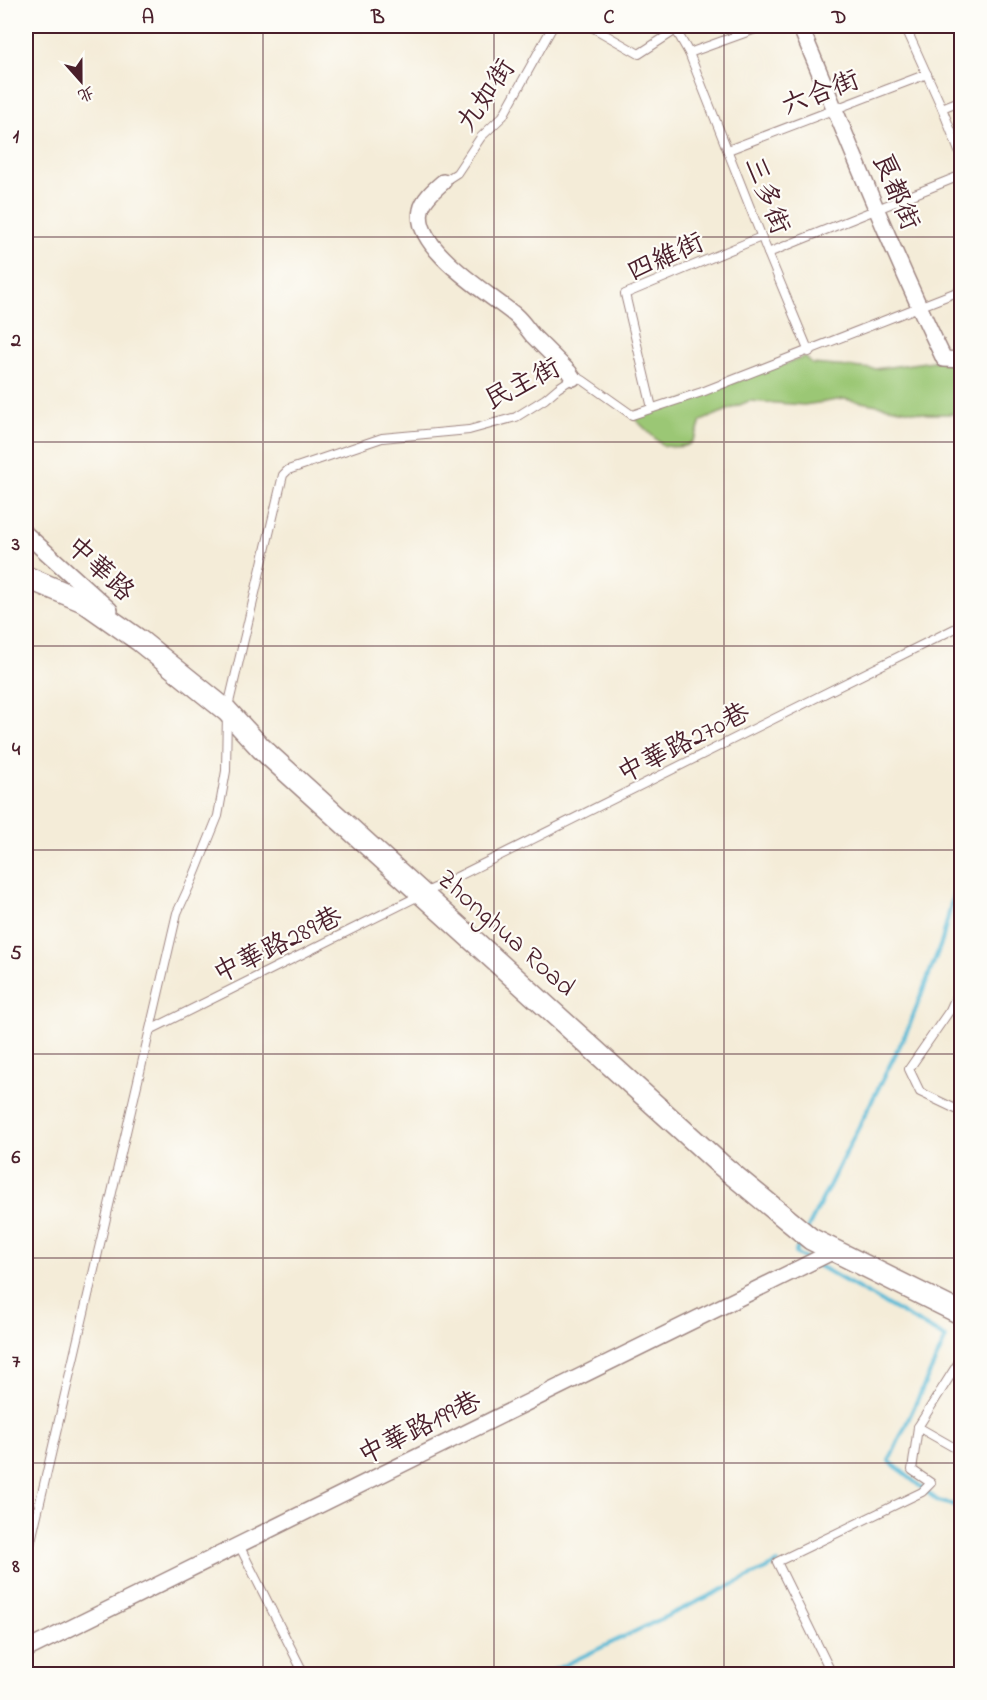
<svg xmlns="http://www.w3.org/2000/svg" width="987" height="1700" viewBox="0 0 987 1700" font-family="'Indie Flower','LXGW WenKai TC',sans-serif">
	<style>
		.green { fill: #9bc775; stroke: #727350; stroke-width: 1.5 }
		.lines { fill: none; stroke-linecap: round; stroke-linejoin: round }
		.stream { stroke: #57b9d6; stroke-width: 4 }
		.lane-casing { stroke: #9f8682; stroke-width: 10 }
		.street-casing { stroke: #9f8682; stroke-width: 18 }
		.secondary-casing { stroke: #9f8682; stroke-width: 24 }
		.lane { stroke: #fff; stroke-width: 8 }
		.street { stroke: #fff; stroke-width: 15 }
		.secondary { stroke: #fff; stroke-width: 21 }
		.grid { fill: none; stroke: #4a1f2b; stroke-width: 1.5; stroke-opacity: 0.55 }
		.labels { text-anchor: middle; stroke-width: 4.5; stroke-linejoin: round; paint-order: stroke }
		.street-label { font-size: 27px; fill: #4a1f2b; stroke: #fdfcf7 }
		.neatline { fill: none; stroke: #4a1f2b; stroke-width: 2 }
		.grid-label { font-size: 20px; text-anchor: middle; font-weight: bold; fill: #4a1f2b }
	</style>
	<rect width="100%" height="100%" fill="#fdfcf7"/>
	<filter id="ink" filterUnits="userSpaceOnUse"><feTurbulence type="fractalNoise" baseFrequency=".0167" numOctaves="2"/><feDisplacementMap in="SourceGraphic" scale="12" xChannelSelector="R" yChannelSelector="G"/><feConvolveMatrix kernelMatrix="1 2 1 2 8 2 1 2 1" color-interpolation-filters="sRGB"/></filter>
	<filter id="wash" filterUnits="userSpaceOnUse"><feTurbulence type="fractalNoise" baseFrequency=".008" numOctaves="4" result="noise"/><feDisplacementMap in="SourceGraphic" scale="24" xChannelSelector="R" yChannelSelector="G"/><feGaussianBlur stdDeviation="1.35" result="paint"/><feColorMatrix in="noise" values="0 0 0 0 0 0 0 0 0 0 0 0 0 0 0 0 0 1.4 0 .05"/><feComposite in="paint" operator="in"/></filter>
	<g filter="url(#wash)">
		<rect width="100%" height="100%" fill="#f4ecd8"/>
		<path class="green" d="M805 357 812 364 875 369 940 360 961 361V414H928L844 399 804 405 749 401 701 421C694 447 689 448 663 446L634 418Z"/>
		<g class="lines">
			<g class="stream">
				<polyline points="808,1228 908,1029 942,941 962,860"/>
				<polyline points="802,1240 795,1253 808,1260"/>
				<polyline points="817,1265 946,1338 889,1461 938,1501 962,1507"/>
				<polyline points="546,1674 778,1563"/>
			</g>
		</g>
	</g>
	<g filter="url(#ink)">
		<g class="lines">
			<defs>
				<g id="lane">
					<polyline points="590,26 639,54 676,30"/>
					<polyline points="678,26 676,30 689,53 768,253 809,352"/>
					<polyline points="905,26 942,108 962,159"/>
					<polyline points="689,53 764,26"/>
					<polyline points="942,108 962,100"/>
					<polyline points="728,150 927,74"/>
					<polyline points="443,182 457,173 481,137 503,116 553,26"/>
					<polyline points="768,253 962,175"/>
					<polyline points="652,408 625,294 761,237"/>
					<polyline points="962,983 950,1010 909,1069 920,1092 962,1112"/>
					<polyline points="150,1030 962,625"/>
					<polyline points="962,1357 918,1427 962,1452"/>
					<polyline points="239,1545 304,1674"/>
					<polyline points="26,1562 177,913 193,878 218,816 226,771 227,711 283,475 288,470 382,438 469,430 516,417 545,399 558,388 573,378 579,378 584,381 632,415 702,392 962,290"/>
					<polyline points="832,1674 777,1562 922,1492 931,1483 912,1470 918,1427"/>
				</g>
				<g id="street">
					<path d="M800 26C847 137 891 250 944 359L962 360"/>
					<path d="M443 182C435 189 423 199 421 210 412 248 491 295 515 315 522 321 527 329 533 336 545 348 557 360 569 372L573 378"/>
					<polyline points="26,534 110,610"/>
					<polyline points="26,1650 834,1251"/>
				</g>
				<polyline id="secondary" points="26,577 83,601 140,641 227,711 261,748 720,1164 811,1239 962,1314"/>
			</defs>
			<use href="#lane" class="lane-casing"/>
			<use href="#street" class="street-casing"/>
			<use href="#secondary" class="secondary-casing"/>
			<use href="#lane" class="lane"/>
			<use href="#street" class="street"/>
			<use href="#secondary" class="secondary"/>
		</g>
	</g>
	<path class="grid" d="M263 26V1674M494 26V1674M724 26V1674M26 237H962M26 442H962M26 646H962M26 850H962M26 1054H962M26 1258H962M26 1463H962"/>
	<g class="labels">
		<g class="street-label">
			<text transform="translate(820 92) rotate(-21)" y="9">六合街</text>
			<text transform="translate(485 95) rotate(-56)" y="9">九如街</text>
			<text transform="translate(897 191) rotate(67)" y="9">良都街</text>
			<text transform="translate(768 195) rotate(69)" y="9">三多街</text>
			<text transform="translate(665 256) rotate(-24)" y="9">四維街</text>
			<text transform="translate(522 383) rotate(-27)" y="9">民主街</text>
			<text transform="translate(101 568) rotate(43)" y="9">中華路</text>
			<text transform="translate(683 742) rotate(-27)" y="9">中華路270巷</text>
			<text transform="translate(507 932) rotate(42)" y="9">Zhonghua Road</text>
			<text transform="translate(277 944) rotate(-26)" y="9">中華路289巷</text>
			<text transform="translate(419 1427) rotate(-26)" y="9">中華路199巷</text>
		</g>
	</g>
	<rect width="987" height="1700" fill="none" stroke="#fdfcf7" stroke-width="66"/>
	<g transform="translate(81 81) rotate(159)" stroke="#fdfcf7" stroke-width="4.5" paint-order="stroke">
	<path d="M0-4.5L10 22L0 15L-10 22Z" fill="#4a1f2b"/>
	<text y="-9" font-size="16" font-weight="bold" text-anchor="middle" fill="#4a1f2b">北</text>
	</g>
	<rect x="33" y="33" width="921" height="1634" class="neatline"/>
	<g class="grid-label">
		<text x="148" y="23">A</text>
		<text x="378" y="23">B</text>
		<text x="609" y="23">C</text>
		<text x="839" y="23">D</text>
		<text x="16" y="142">1</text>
		<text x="16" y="346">2</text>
		<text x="16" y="550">3</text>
		<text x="16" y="755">4</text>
		<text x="16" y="959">5</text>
		<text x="16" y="1163">6</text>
		<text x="16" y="1367">7</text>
		<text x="16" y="1572">8</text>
	</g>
</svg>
